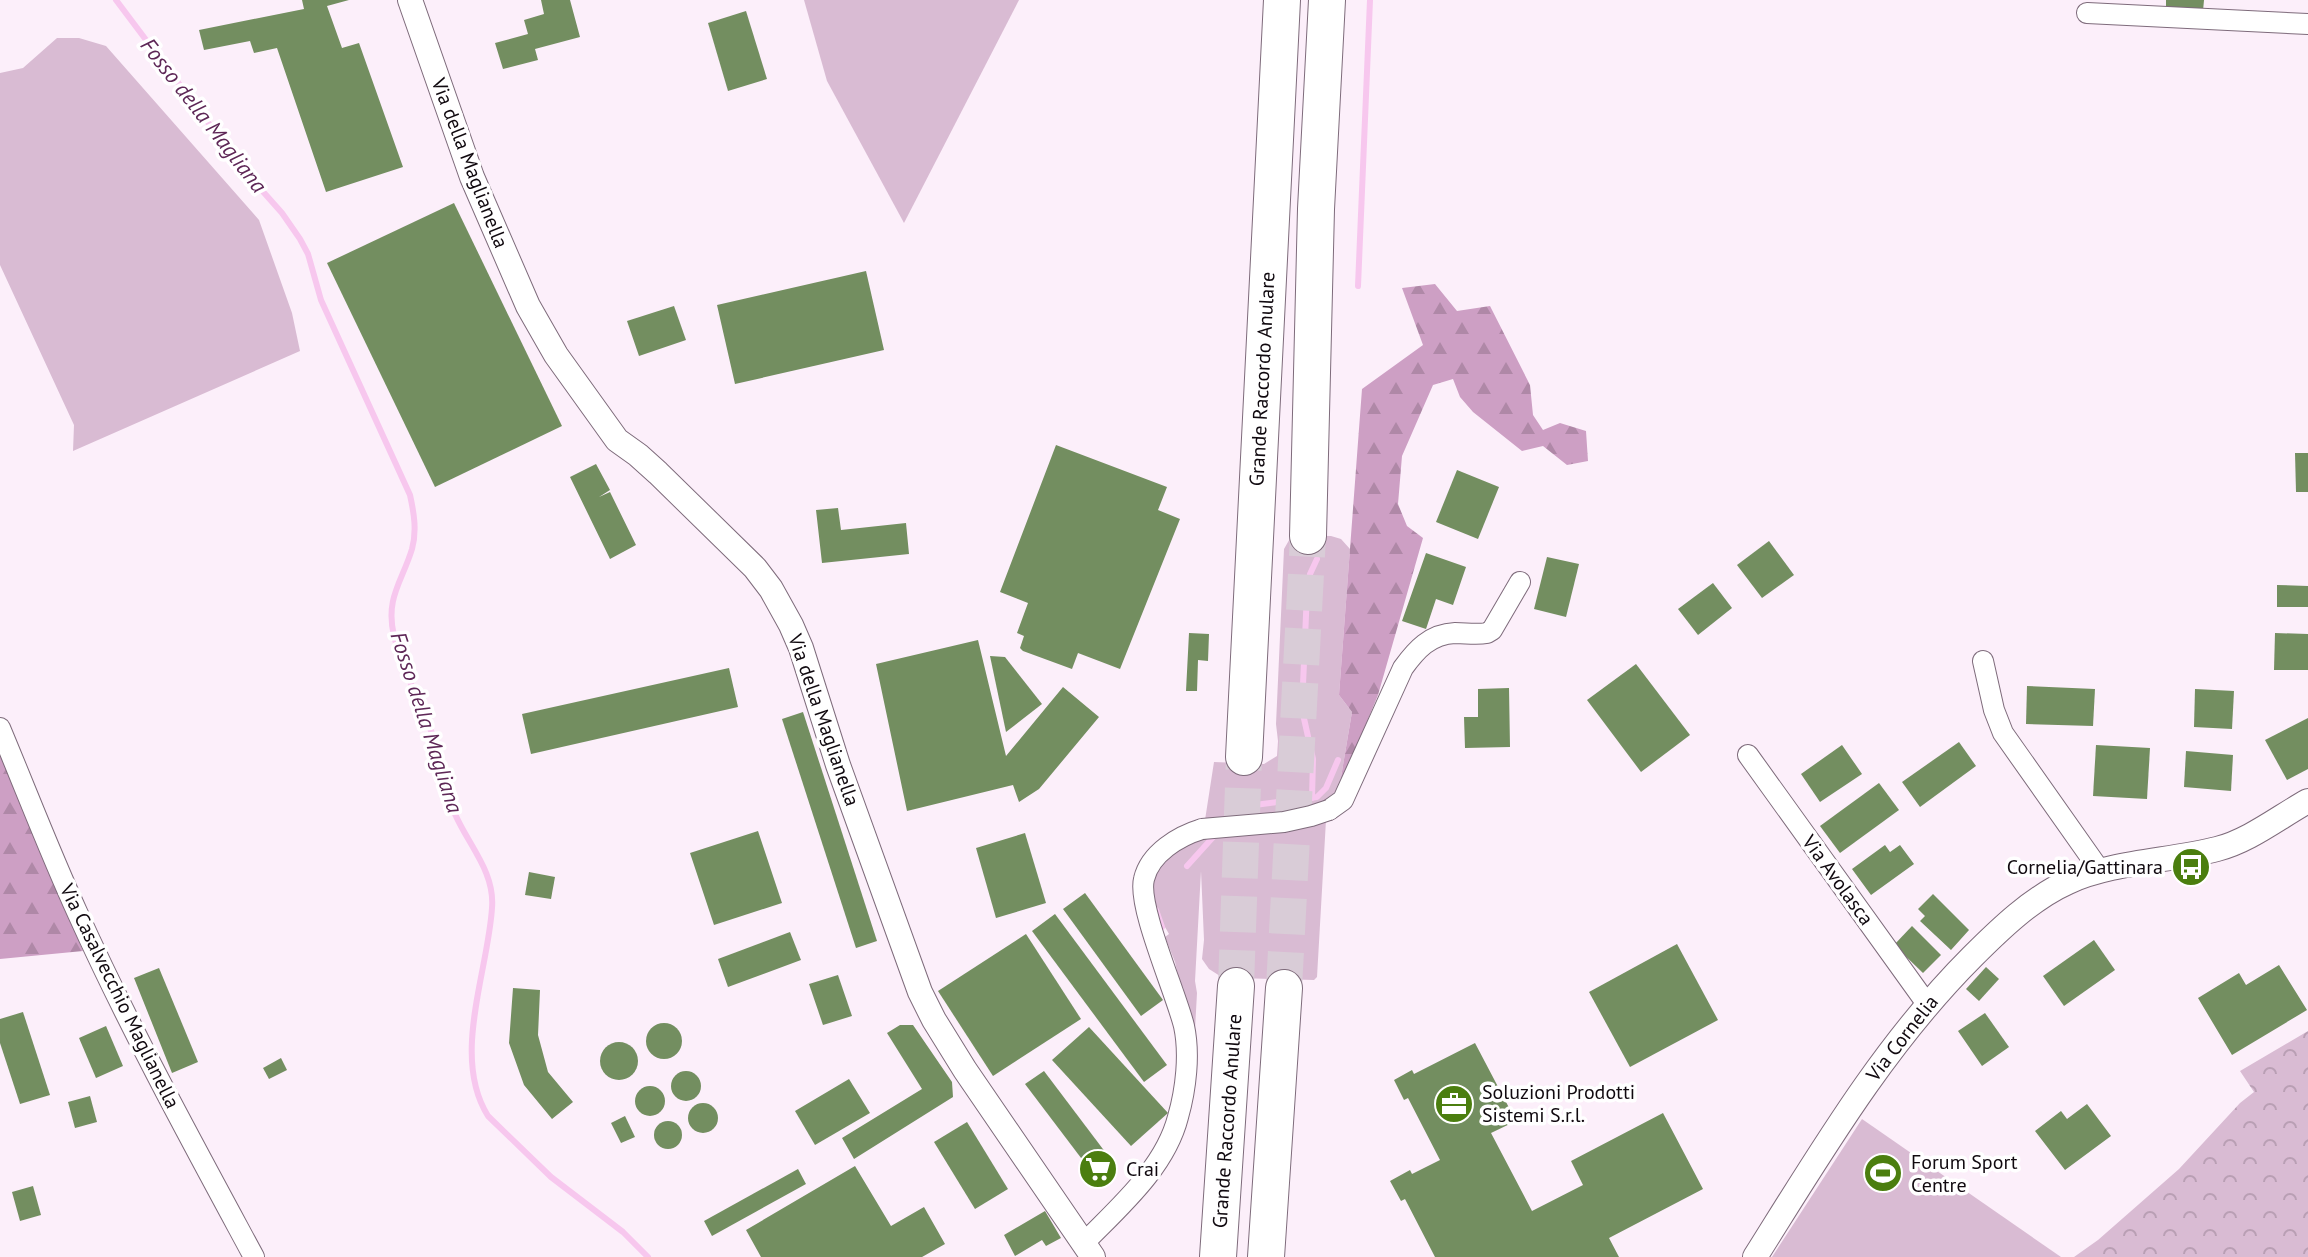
<svg xmlns="http://www.w3.org/2000/svg" width="2308" height="1257" viewBox="0 0 2308 1257" font-family="'PT Sans',sans-serif">
	<style>
		.grass { fill: #d9bbd3 }
		.forest { fill: url(#forest-firs) }
		.park { fill: url(#park-crowns) }
		.lines { fill: none; stroke-linecap: round; stroke-linejoin: round }
		.stream { stroke: #f7c7ee; stroke-width: 6 }
		.building { fill: #738e60 }
		.motorway-tunnel { stroke: #d9ccd7; stroke-width: 36; stroke-dasharray: 36 18; stroke-linecap: butt }
		.minor-casing { stroke: #7e6b7b; stroke-width: 22 }
		.tertiary-casing { stroke: #7e6b7b; stroke-width: 26 }
		.motorway-casing { stroke: #7e6b7b; stroke-width: 38 }
		.minor { stroke: #fff; stroke-width: 20 }
		.tertiary { stroke: #fff; stroke-width: 24 }
		.motorway { stroke: #fff; stroke-width: 36 }
		.minor-bridge-casing { stroke: #7e6b7b; stroke-width: 22; stroke-linecap: butt }
		.minor-bridge { stroke: #fff; stroke-width: 20 }
		.labels { text-anchor: middle; stroke-width: 7; stroke-linejoin: round; paint-order: stroke }
		.street-label { font-size: 20px; fill: #10090f; stroke: #fff }
		.poi-label { font-size: 20px; fill: #10090f; stroke: #fff; text-anchor: start }
		.water-label { font-size: 22px; font-style: italic; fill: #5e2757; stroke: #fff }
	</style>
	<defs>
		<pattern id="forest-firs" width="22" height="20" patternUnits="userSpaceOnUse" patternTransform="scale(2)"><rect width="22" height="20" fill="#cd9fc4"/><path d="M5 1l3.5 6h-7zM16 11l3.5 6h-7z" fill="#af88a7"/></pattern>
		<pattern id="park-crowns" width="20" height="18" patternUnits="userSpaceOnUse" patternTransform="scale(2)"><rect width="20" height="18" fill="#d9bbd3"/><path d="M2 6a3 3 0 1 1 6 0M12 15a3 3 0 1 1 6 0" fill="none" stroke="#b99fb4"/></pattern>
	</defs>
	<rect width="100%" height="100%" fill="#fceffa"/>
	<g class="grass">
		<polygon points="804,0 1019,0 904,223 827,81"/>
		<polygon points="57,38 79,38 106,46 259,220 292,313 300,351 73,451 74,425 0,265 0,73 23,68"/>
		<polygon points="1292,535 1331,536 1341,539 1350,549 1339,695 1352,712 1339,789 1321,803 1291,811 1205,820 1214,762 1264,764 1277,756 1278,741 1276,724 1284,549"/>
		<polygon points="1326,820 1317,977 1314,980 1238,978 1220,976 1209,969 1202,959 1204,940 1201,871 1195,981 1197,993 1194,1048 1183,987 1180,984 1175,962 1165,937 1169,934 1165,927 1161,929 1156,914 1152,876 1172,851 1203,836"/>
		<polygon points="1862,1119 2061,1257 1772,1257"/>
	</g>
	<g class="forest">
		<polygon points="1435,284 1457,311 1490,306 1530,385 1533,415 1543,430 1560,423 1586,431 1588,461 1567,465 1543,446 1522,451 1473,412 1460,397 1453,379 1433,385 1402,456 1398,504 1407,526 1423,538 1378,695 1339,789 1352,712 1339,695 1362,389 1423,345 1402,288"/>
		<polygon points="0,751 83,951 0,959"/>
	</g>
	<polygon class="park" points="2308,1031 2308,1257 2074,1257 2098,1240 2179,1169 2240,1103 2254,1092 2240,1071"/>
	<g class="lines">
		<g class="stream">
			<path d="M116 0 243 169 282 213 300 239 308 254 321 300 410 495C414 513 417 531 412 549 402 582 385 598 394 636 403 671 421 705 434 738 443 763 445 790 455 814 469 846 495 872 492 908 488 972 451 1057 488 1116L551 1177 623 1232 648 1257"/>
			<polyline points="1358,286 1370,0"/>
			<polyline points="1312,798 1313,759 1303,714 1303,685 1307,592 1310,574 1317,559"/>
			<polyline points="1227,812 1247,806 1317,797 1326,788 1338,760"/>
			<polyline points="1187,866 1215,835"/>
			<polyline points="1156,910 1162,927"/>
		</g>
	</g>
	<g class="building">
		<polygon points="302,0 349,0 327,6 342,48 359,43 403,167 326,192 277,48 254,53 250,41 204,50 199,30 304,9"/>
		<polygon points="541,0 570,0 580,37 535,49 538,60 503,69 495,43 528,34 524,20 544,14"/>
		<polygon points="2166,0 2204,0 2203,11 2166,9"/>
		<polygon points="746,11 767,79 728,91 708,23"/>
		<polygon points="454,203 562,426 435,487 327,263"/>
		<polygon points="866,271 884,350 735,384 717,305"/>
		<polygon points="674,306 686,340 639,356 627,321"/>
		<polygon points="1056,445 1167,487 1158,510 1180,519 1120,669 1078,653 1072,669 1023,651 1020,648 1024,636 1017,633 1028,603 1000,592"/>
		<polygon points="2295,453 2308,453 2308,492 2296,492"/>
		<polygon points="596,464 610,490 599,497 610,492 636,545 610,559 570,477"/>
		<polygon points="1457,470 1499,487 1478,539 1436,522"/>
		<polygon points="838,508 841,530 906,523 909,554 822,563 816,510"/>
		<polygon points="1769,541 1794,575 1762,598 1737,565"/>
		<polygon points="1426,553 1466,567 1453,605 1436,599 1426,629 1402,621"/>
		<polygon points="1547,557 1579,564 1566,617 1534,609"/>
		<polygon points="1713,583 1732,608 1698,635 1678,609"/>
		<polygon points="2277,585 2308,586 2308,607 2277,607"/>
		<polygon points="1189,633 1209,634 1208,661 1198,660 1197,691 1186,691"/>
		<polygon points="2275,633 2308,634 2308,670 2274,670"/>
		<polygon points="978,640 1006,756 1063,687 1099,717 1039,789 1019,802 1013,785 907,811 876,664"/>
		<polygon points="990,656 1005,657 1042,704 1006,732"/>
		<polygon points="1636,664 1690,735 1641,772 1587,700"/>
		<polygon points="729,668 738,707 531,754 522,714"/>
		<polygon points="2027,686 2095,689 2093,726 2026,724"/>
		<polygon points="1509,688 1510,747 1465,748 1464,717 1478,717 1478,689"/>
		<polygon points="2195,689 2234,691 2232,729 2194,727"/>
		<polygon points="803,712 877,941 856,948 782,719"/>
		<polygon points="2308,718 2308,769 2287,780 2265,740"/>
		<polygon points="1959,742 1976,766 1920,807 1902,782"/>
		<polygon points="1842,745 1862,774 1820,802 1801,774"/>
		<polygon points="2096,745 2150,748 2147,799 2093,796"/>
		<polygon points="2186,751 2233,755 2231,791 2184,787"/>
		<polygon points="1879,783 1899,810 1840,853 1820,826"/>
		<polygon points="758,831 782,903 714,925 690,853"/>
		<polygon points="1025,833 1046,903 996,918 976,848"/>
		<polygon points="1885,845 1890,852 1900,845 1914,864 1871,895 1852,869"/>
		<polygon points="529,872 555,877 551,899 525,895"/>
		<polygon points="1085,893 1163,1000 1141,1016 1063,909"/>
		<polygon points="1933,894 1969,930 1951,950 1920,921 1925,916 1918,909"/>
		<polygon points="1055,914 1167,1065 1144,1082 1032,931"/>
		<polygon points="1912,926 1941,955 1923,973 1894,945"/>
		<polygon points="790,932 801,960 728,987 718,959"/>
		<polygon points="1026,934 1081,1019 993,1076 938,991"/>
		<polygon points="2094,940 2115,970 2064,1006 2043,976"/>
		<polygon points="1677,944 1718,1020 1630,1067 1589,992"/>
		<polygon points="2279,965 2307,1010 2232,1055 2198,998 2239,973 2246,985"/>
		<polygon points="1986,967 1999,979 1979,1001 1966,989"/>
		<polygon points="159,968 198,1062 172,1073 134,978"/>
		<polygon points="838,975 852,1016 823,1025 809,984"/>
		<polygon points="513,988 540,990 538,1035 548,1072 573,1102 552,1119 524,1085 509,1043"/>
		<polygon points="23,1012 50,1095 20,1104 0,1043 0,1019"/>
		<polygon points="1985,1013 2009,1047 1982,1066 1958,1031"/>
		<circle cx="664" cy="1041" r="18"/>
		<polygon points="900,1025 913,1025 952,1082 953,1097 854,1159 842,1138 922,1089 887,1033"/>
		<polygon points="106,1026 123,1066 96,1078 79,1038"/>
		<polygon points="1089,1027 1168,1113 1131,1146 1052,1060"/>
		<circle cx="619" cy="1061" r="19"/>
		<polygon points="1475,1043 1516,1121 1491,1133 1532,1211 1583,1185 1571,1161 1663,1113 1703,1189 1609,1238 1619,1257 1435,1257 1405,1199 1401,1201 1390,1181 1410,1170 1412,1174 1440,1160 1408,1098 1404,1100 1394,1080 1412,1070 1414,1074"/>
		<polygon points="281,1058 287,1070 269,1079 263,1068"/>
		<polygon points="1044,1071 1118,1169 1100,1183 1025,1084"/>
		<circle cx="686" cy="1086" r="15"/>
		<polygon points="849,1079 870,1113 815,1145 795,1111"/>
		<circle cx="650" cy="1101" r="15"/>
		<polygon points="90,1096 97,1122 75,1128 68,1102"/>
		<circle cx="703" cy="1118" r="15"/>
		<polygon points="2087,1104 2111,1136 2065,1170 2035,1131 2061,1111 2067,1119"/>
		<polygon points="625,1116 635,1137 621,1143 611,1123"/>
		<circle cx="668" cy="1135" r="14"/>
		<polygon points="967,1122 1008,1189 975,1209 934,1142"/>
		<polygon points="855,1166 891,1226 924,1207 945,1244 922,1257 761,1257 746,1230"/>
		<polygon points="798,1169 806,1184 712,1236 704,1221"/>
		<polygon points="33,1186 41,1215 20,1221 12,1192"/>
		<polygon points="1045,1211 1061,1238 1046,1246 1042,1240 1015,1256 1004,1235"/>
	</g>
	<g class="lines">
		<g class="motorway-tunnel">
			<polyline points="1236,986 1244,757"/>
			<polyline points="1284,988 1308,536"/>
		</g>
		<defs>
			<g id="minor">
				<polyline points="2087,13 2308,24"/>
				<polyline points="1983,661 1994,710 2003,733 2101,872"/>
				<path d="M0 728C26 790 50 853 78 914 131 1031 193 1144 254 1257"/>
				<polyline points="1748,755 1927,1004"/>
				<path d="M1329 810 1343 800 1403 668C1416 650 1430 634 1455 633 1466 633 1476 635 1487 633L1492 630 1520 582"/>
				<path d="M1084 1243C1119 1207 1165 1168 1178 1117 1186 1089 1190 1054 1184 1026 1176 993 1137 906 1144 879 1150 853 1179 836 1202 829"/>
			</g>
			<g id="tertiary">
				<polyline points="410,0 472,177 528,306 556,355 617,440 638,455 658,473 755,568 771,589 791,625 801,648 838,765 920,992 934,1020 965,1070 1093,1257"/>
				<path d="M1755 1257C1821 1152 1884 1045 1972 957 2000 929 2032 898 2068 882 2111 862 2170 861 2217 849 2249 841 2279 817 2308 801"/>
			</g>
			<g id="motorway">
				<polyline points="1308,536 1316,209 1327,0"/>
				<polyline points="1244,757 1282,0"/>
				<polyline points="1218,1257 1236,986"/>
				<polyline points="1266,1257 1284,988"/>
			</g>
		</defs>
		<use href="#minor" class="minor-casing"/>
		<use href="#tertiary" class="tertiary-casing"/>
		<use href="#motorway" class="motorway-casing"/>
		<use href="#minor" class="minor"/>
		<use href="#tertiary" class="tertiary"/>
		<use href="#motorway" class="motorway"/>
		<defs>
			<polyline id="minor-bridge" points="1202,829 1284,822 1311,816 1329,810"/>
		</defs>
		<use href="#minor-bridge" class="minor-bridge-casing"/>
		<use href="#minor-bridge" class="minor-bridge"/>
	</g>
	<defs>
		<symbol id="bus-disc" viewBox="-11 -11 22 22"><circle r="9.5" fill="#4b7e0f" stroke="#fff"/><path d="M-5-6H5V4H4V6H2V4H-2V6H-4V4H-5ZM-3.5-4V0h7V-4ZM-3.5 1.2v1.5H-2V1.2ZM2 1.2v1.5H3.5V1.2Z" fill="#fff"/></symbol>
		<symbol id="office-disc" viewBox="-11 -11 22 22"><circle r="9.5" fill="#4b7e0f" stroke="#fff"/><path d="M-6-3h4V-5.5h4V-3h4V5H-6ZM-1-4.5V-3h2v-1.5ZM-6 0V1H6V0Z" fill="#fff"/></symbol>
		<symbol id="supermarket-disc" viewBox="-11 -11 22 22"><circle r="9.5" fill="#4b7e0f" stroke="#fff"/><path d="M-6-5.5h2.5l.6 2H6L4.5 2H-2.5L-4.4-4H-6ZM-1.5 3.2a1.3 1.3 0 1 0 .1 0ZM3 3.2a1.3 1.3 0 1 0 .1 0Z" fill="#fff"/></symbol>
		<symbol id="stadium-disc" viewBox="-11 -11 22 22"><circle r="9.5" fill="#4b7e0f" stroke="#fff"/><path d="M0-5a6.5 5 0 1 0 0 10a6.5 5 0 1 0 0-10ZM-3.5-1.8h7v3.6h-7Z" fill="#fff"/></symbol>
	</defs>
	<g fill-rule="evenodd">
		<use href="#bus-disc" x="2169" y="845" width="44" height="44"/>
		<use href="#office-disc" x="1432" y="1082" width="44" height="44"/>
		<use href="#supermarket-disc" x="1076" y="1147" width="44" height="44"/>
		<use href="#stadium-disc" x="1861" y="1151" width="44" height="44"/>
	</g>
	<g class="labels">
		<g class="street-label">
			<text transform="translate(470 163) rotate(69)" y="7">Via della Maglianella</text>
			<text transform="translate(1262 379) rotate(-87)" y="7">Grande Raccordo Anulare</text>
			<text transform="translate(824 720) rotate(71)" y="7">Via della Maglianella</text>
			<text transform="translate(1838 880) rotate(54)" y="7">Via Avolasca</text>
			<text transform="translate(120 996) rotate(64)" y="7">Via Casalvecchio Maglianella</text>
			<text transform="translate(1902 1038) rotate(-52)" y="7">Via Cornelia</text>
			<text transform="translate(1227 1121) rotate(-86)" y="7">Grande Raccordo Anulare</text>
		</g>
		<g class="poi-label">
			<text x="2163" y="874" text-anchor="end">Cornelia/Gattinara</text>
			<text x="1482" y="1099">Soluzioni Prodotti<tspan x="1482" dy="23">Sistemi S.r.l.</tspan></text>
			<text x="1911" y="1169">Forum Sport<tspan x="1911" dy="23">Centre</tspan></text>
			<text x="1126" y="1176">Crai</text>
		</g>
		<g class="water-label">
			<text transform="translate(204 115) rotate(52)" y="8">Fosso della Magliana</text>
			<text transform="translate(427 722) rotate(72)" y="8">Fosso della Magliana</text>
		</g>
	</g>
</svg>
